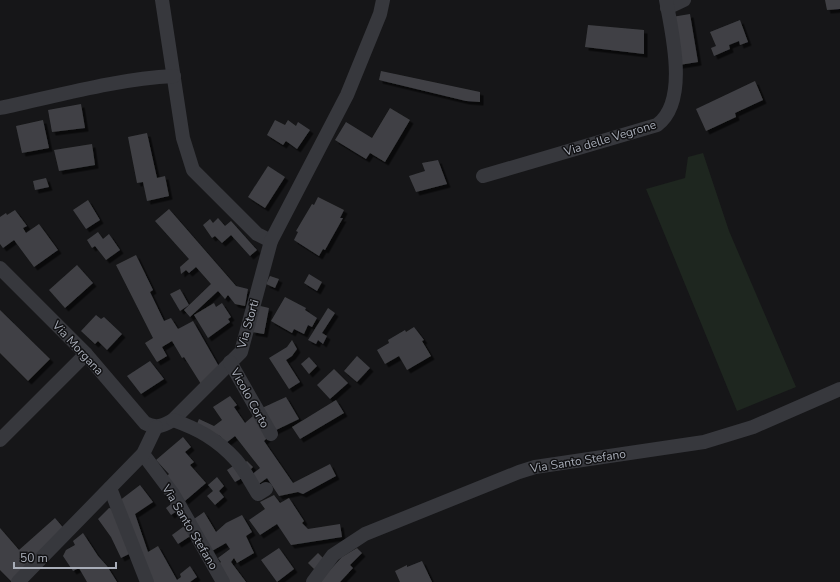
<svg xmlns="http://www.w3.org/2000/svg" width="840" height="582" viewBox="0 0 840 582" font-family="'Nunito Sans',sans-serif">
	<style>
		.green { fill: #1e261f }
		.building { fill: #404145; filter: url(#shadow) }
		.lines { fill: none; stroke-linecap: round; stroke-linejoin: round }
		.minor { stroke: #37383d; stroke-width: 14 }
		.labels { text-anchor: middle; stroke-width: 3; stroke-linejoin: round; paint-order: stroke }
		.street-label { font-size: 12px; fill: #a8adb8; stroke: #111113 }
	</style>
	<defs>
		<filter id="shadow"><feDropShadow dx="3.5" dy="3.5" stdDeviation="0" flood-color="#0009"/></filter>
	</defs>
	<rect width="100%" height="100%" fill="#161618"/>
	<polygon class="green" points="703,153 729,231 796,387 737,411 646,189 685,178 688,157"/>
	<g class="building">
		<polygon points="825,0 840,0 840,9 827,10"/>
		<polygon points="690,14 698,62 679,65 672,17"/>
		<polygon points="740,20 748,42 740,45 739,41 729,45 730,49 714,56 711,48 716,46 710,32"/>
		<polygon points="588,25 644,30 644,54 585,47"/>
		<polygon points="381,71 480,92 480,102 466,101 379,80"/>
		<polygon points="755,81 763,100 735,113 736,117 706,131 696,109"/>
		<polygon points="81,104 85,128 52,132 48,110"/>
		<polygon points="390,108 410,120 385,162 370,153 366,159 335,140 346,122 372,138"/>
		<polygon points="43,120 49,148 22,153 16,126"/>
		<polygon points="275,120 285,125 288,120 296,126 298,122 310,130 297,149 286,141 283,145 267,135"/>
		<polygon points="147,133 157,178 165,176 169,196 147,201 143,182 137,183 128,137"/>
		<polygon points="92,144 95,165 59,171 54,150"/>
		<polygon points="438,160 447,184 416,192 409,176 425,171 422,163"/>
		<polygon points="268,166 285,177 265,208 248,197"/>
		<polygon points="46,178 49,187 35,190 33,181"/>
		<polygon points="318,197 344,210 340,218 343,218 325,250 323,249 319,256 294,240 298,232 296,231 312,204 314,205"/>
		<polygon points="88,200 100,220 86,229 73,210"/>
		<polygon points="169,209 236,286 248,289 245,306 235,304 228,295 225,299 218,291 190,317 184,310 211,284 196,267 189,273 186,270 181,274 180,267 189,259 155,221"/>
		<polygon points="15,210 27,226 23,228 26,233 39,224 58,250 34,267 14,240 3,248 0,244 0,217 6,213 7,215"/>
		<polygon points="218,218 225,226 231,221 257,250 250,256 231,235 222,243 215,236 212,238 203,225 210,219 213,223"/>
		<polygon points="98,232 103,239 109,234 120,250 106,260 95,246 92,248 87,240"/>
		<polygon points="136,255 153,290 150,292 164,321 171,318 178,329 193,321 221,370 201,384 184,357 182,358 172,341 162,347 167,356 157,362 145,343 153,338 116,265"/>
		<polygon points="77,265 93,283 65,308 49,290"/>
		<polygon points="309,274 322,282 317,291 304,283"/>
		<polygon points="270,276 279,279 275,288 266,284"/>
		<polygon points="180,289 189,305 180,311 170,294"/>
		<polygon points="285,297 306,308 305,310 317,318 312,327 308,325 304,334 294,329 292,333 271,321"/>
		<polygon points="214,303 216,307 222,303 231,317 228,319 230,322 208,338 194,315"/>
		<polygon points="256,305 269,308 264,334 252,332"/>
		<polygon points="328,308 335,313 322,333 327,336 323,344 318,340 316,344 308,340"/>
		<polygon points="0,310 50,359 28,381 0,353"/>
		<polygon points="96,315 101,319 104,317 122,334 107,350 98,341 95,344 81,331"/>
		<polygon points="414,327 424,340 422,341 431,356 407,370 399,356 385,364 377,350 389,343 388,340 405,330 406,332"/>
		<polygon points="292,340 297,349 292,356 286,360 300,382 289,389 269,358 287,347"/>
		<polygon points="357,356 370,368 357,382 344,371"/>
		<polygon points="309,357 317,366 309,374 301,364"/>
		<polygon points="150,361 164,379 141,394 127,376"/>
		<polygon points="334,369 348,383 330,399 317,385"/>
		<polygon points="230,396 237,405 234,407 245,423 253,416 267,438 264,441 293,483 330,464 336,476 303,494 298,492 279,496 267,478 256,486 250,476 260,468 235,436 226,443 220,436 196,426 199,419 214,426 222,420 213,407"/>
		<polygon points="286,397 299,419 274,431 262,408"/>
		<polygon points="336,400 344,413 300,439 292,427"/>
		<polygon points="183,437 191,447 185,452 194,462 190,465 206,483 185,501 165,478 169,474 156,460"/>
		<polygon points="247,461 253,467 249,471 243,464"/>
		<polygon points="236,464 244,477 235,482 227,470"/>
		<polygon points="217,477 224,486 219,491 224,497 215,505 207,496 213,491 208,485"/>
		<polygon points="140,485 153,502 135,514 148,552 158,546 177,580 181,577 180,574 190,566 197,577 190,582 152,582 119,501"/>
		<polygon points="274,495 280,503 289,498 304,521 302,523 308,529 340,524 342,537 291,545 277,524 260,535 249,520 265,509 260,502"/>
		<polygon points="171,504 177,511 171,515 166,508"/>
		<polygon points="109,508 114,509 131,553 121,558 111,537 98,519"/>
		<polygon points="204,512 216,532 226,523 242,515 252,532 246,536 254,553 237,563 234,558 231,562 246,582 229,582 216,566 221,562 218,558 230,549 226,543 212,551 194,519"/>
		<polygon points="55,518 66,531 12,582 0,570 0,528 19,550"/>
		<polygon points="187,524 192,535 178,544 172,535"/>
		<polygon points="83,533 98,556 107,566 117,582 87,582 79,568 73,571 63,556 66,550 75,545 73,541"/>
		<polygon points="279,548 294,569 277,582 261,560"/>
		<polygon points="357,548 362,553 350,565 353,568 340,582 319,582 342,557"/>
		<polygon points="318,553 325,560 315,570 308,563"/>
		<polygon points="422,561 432,582 400,582 395,571 407,565 407,567"/>
	</g>
	<g class="lines">
		<g class="minor">
			<polyline points="162,0 183,138 193,170 257,234 271,241"/>
			<polyline points="667,8 684,0"/>
			<path d="M0 108C57 96 115 79 174 76"/>
			<path d="M483 176 657 125C689 102 672 33 666 0"/>
			<path d="M0 268 86 354 145 423C156 429 163 426 173 420L241 352 271 241 347 95 380 14 383 0"/>
			<polyline points="230,362 271,434"/>
			<path d="M173 420C198 429 217 439 236 460 244 469 251 483 258 494L266 489"/>
			<polyline points="0,440 86,354"/>
			<polyline points="143,454 173,494 223,582"/>
			<polyline points="110,488 147,582"/>
			<polyline points="18,582 143,454 156,427"/>
			<polyline points="313,582 333,555 365,534 519,472 535,467 704,442 753,427 840,389"/>
		</g>
	</g>
	<g class="labels">
		<g class="street-label">
			<text transform="translate(610 138) rotate(-17)" y="4">Via delle Vegrone</text>
			<text transform="translate(248 324) rotate(-74)" y="4">Via Storti</text>
			<text transform="translate(78 348) rotate(47)" y="4">Via Morgana</text>
			<text transform="translate(250 398) rotate(61)" y="4">Vicolo Corto</text>
			<text transform="translate(578 461) rotate(-9)" y="4">Via Santo Stefano</text>
			<text transform="translate(190 527) rotate(59)" y="4">Via Santo Stefano</text>
		</g>
	</g>
	<path d="M14 562v6h102v-6" fill="none" stroke="#a8adb8" stroke-width="2"/>
	<text x="20" y="562" font-size="12" fill="#a8adb8" stroke="#111113" stroke-width="3" paint-order="stroke">50 m</text>
</svg>
